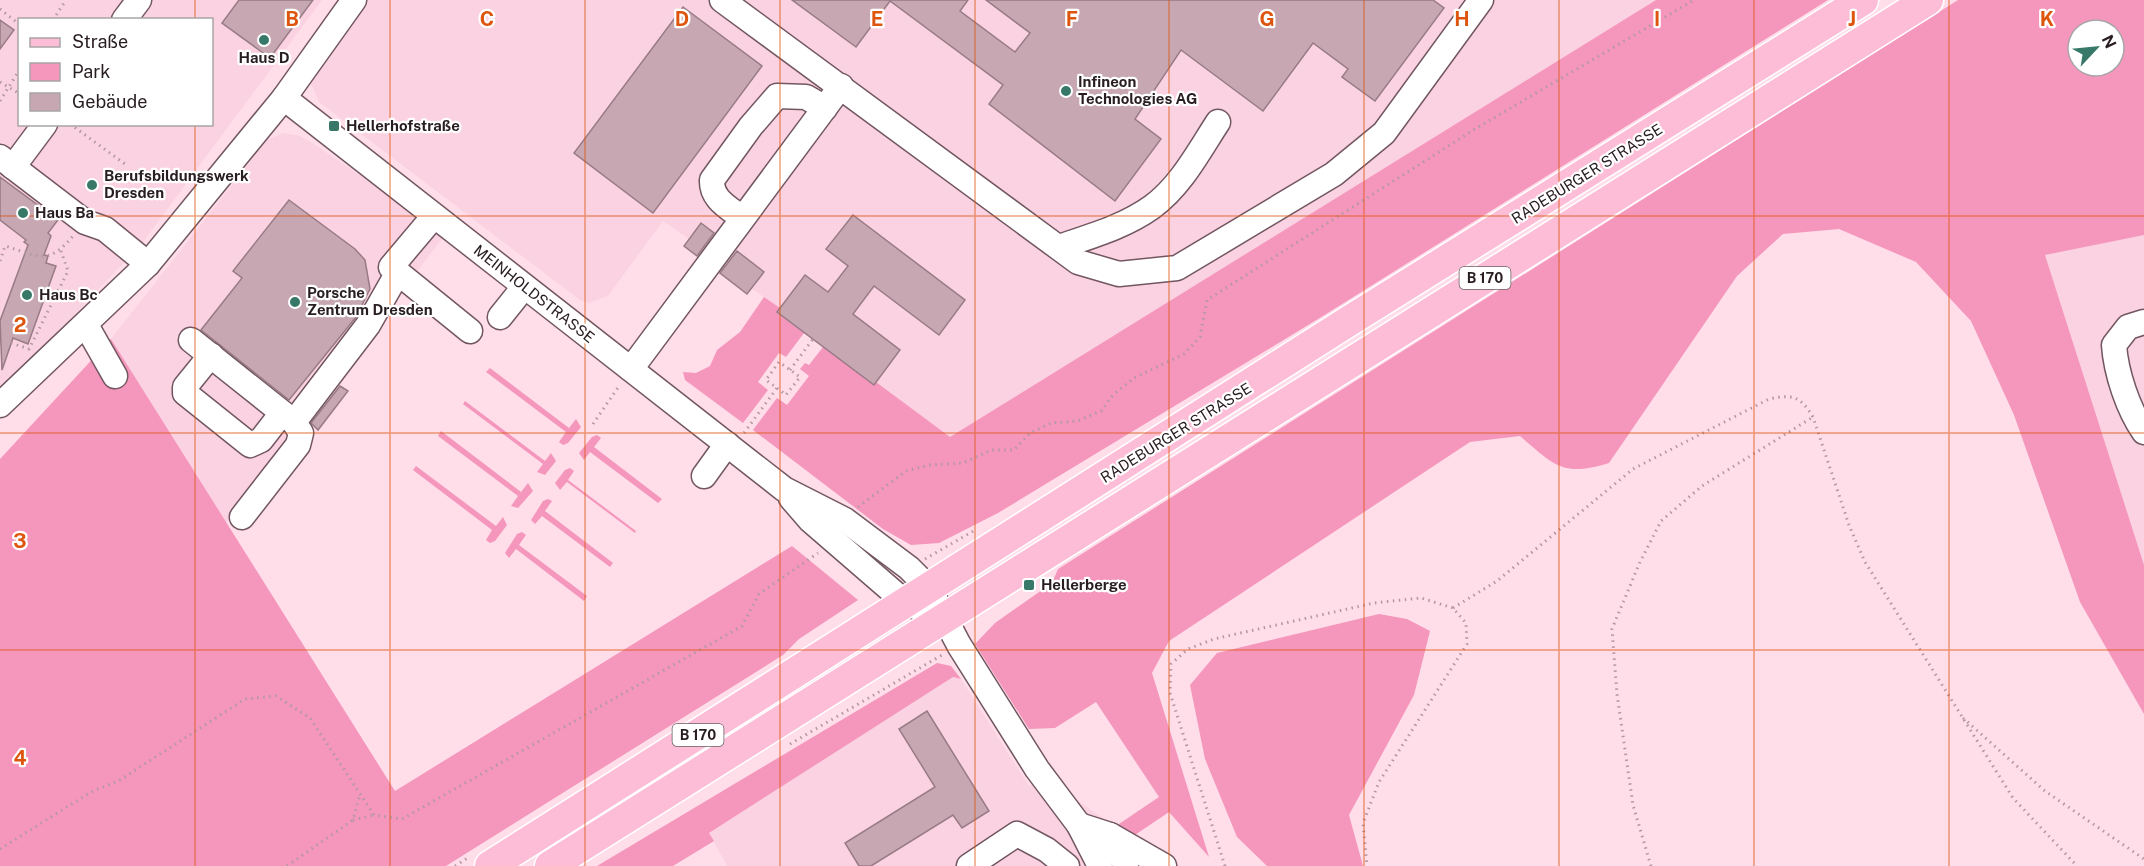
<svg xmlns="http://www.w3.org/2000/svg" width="2144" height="866" viewBox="0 0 2144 866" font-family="'Public Sans',sans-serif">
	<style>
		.built { fill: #fbd2e1; fill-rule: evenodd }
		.green { fill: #f596bc; fill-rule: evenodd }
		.building { fill: #c6a7b2; stroke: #987b85; stroke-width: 1.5 }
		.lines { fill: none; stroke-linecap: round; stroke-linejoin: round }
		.minor-casing { stroke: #725761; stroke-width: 27 }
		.major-casing { stroke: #fff; stroke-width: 33 }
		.path { stroke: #b299a1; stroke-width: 3; stroke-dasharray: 1.5 4.5; stroke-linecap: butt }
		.minor { stroke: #fff; stroke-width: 24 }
		.major { stroke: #fdbdd7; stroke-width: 30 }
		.grid { fill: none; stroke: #de560d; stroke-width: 1.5; stroke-opacity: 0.55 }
		.poi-dot { fill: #377868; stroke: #fff; stroke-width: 2 }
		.labels { text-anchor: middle; stroke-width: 4.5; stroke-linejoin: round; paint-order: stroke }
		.shield { fill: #fff; stroke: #686164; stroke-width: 1.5 }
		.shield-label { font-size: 14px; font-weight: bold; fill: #281d21 }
		.poi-label { font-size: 15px; font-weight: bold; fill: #281d21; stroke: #fff; text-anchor: start }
		.street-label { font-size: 15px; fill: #281d21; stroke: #fff }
		.grid-label { font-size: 20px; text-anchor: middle; font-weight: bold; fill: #de560d; stroke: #fff; stroke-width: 4.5; stroke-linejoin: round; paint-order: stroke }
	</style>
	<rect width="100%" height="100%" fill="#ffdee9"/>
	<g class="built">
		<path d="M0 0H322L140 246 54 336 0 385ZM20 20H212V124H20Z"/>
		<polygon points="366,0 1656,0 950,438 877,382 874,385 823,347 777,312 780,308 752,289 747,294 684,246 689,239 663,221 608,296 589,303 580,300 319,102 308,77"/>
		<path d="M1977 0H2144V565L2045 255 2074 249ZM2078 30H2114V66H2078Z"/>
		<polygon points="284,133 300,136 314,144 415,213 444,236 226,523 111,339 268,139"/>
		<polygon points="953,677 961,679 1029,786 1055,772 1070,796 1132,837 1161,851 1180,866 727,866 709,833"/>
	</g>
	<g class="green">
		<polygon points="1656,0 1828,0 1323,316 998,513 939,543 911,545 883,529 753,430 777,398 787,405 809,376 800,369 805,363 809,365 823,347 874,385 876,382 950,437"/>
		<path d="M1958 0H2144V235L2045 255 2144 565V714L2080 602 2014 415 1971 321 1916 262 1839 229 1783 234 1737 276 1609 463C1563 477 1555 466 1520 436L1470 442 1169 641 1152 673 1209 857 1169 812 1132 837 1116 826 1159 797 1096 702 1055 728 1029 729 975 644 995 623 1052 583 1058 569ZM2078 30H2114V66H2078Z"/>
		<polygon points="764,297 780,308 777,313 804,333 786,357 779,353 758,382 768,390 743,423 685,380 683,372 696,373 710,366 717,350 740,332"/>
		<polygon points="111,339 395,791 792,546 858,600 799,639 783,655 446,866 0,866 0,459"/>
		<polygon points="490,368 569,428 576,419 581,427 568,443 563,445 559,442 566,432 486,372"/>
		<polygon points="465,401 545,461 551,453 556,461 545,475 537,472 543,464 463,404"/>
		<polygon points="441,431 521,492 528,483 533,491 518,508 511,506 518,496 438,436"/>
		<polygon points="597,435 601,438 594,447 662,499 658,503 590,452 584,460 579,453 592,437"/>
		<polygon points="416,466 496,526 503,517 507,525 495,541 490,543 486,540 492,530 413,470"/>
		<polygon points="570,468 574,471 568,480 636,531 635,533 567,482 560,490 555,483 565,470"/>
		<polygon points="548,499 552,501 545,511 613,563 610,567 542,516 535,524 531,520 543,501"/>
		<polygon points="522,532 526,535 519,545 587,596 584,601 516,549 509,558 505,553 517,534"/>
		<polygon points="1379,614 1407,619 1430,631 1414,695 1349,815 1363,866 1267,866 1237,837 1205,759 1190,685 1217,653"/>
		<polygon points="937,663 951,666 961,679 953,677 709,833 714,841 673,866 597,866"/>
	</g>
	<g class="building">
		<polygon points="239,0 313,0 270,58 222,23"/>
		<polygon points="792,0 968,0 960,11 1015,52 1030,33 986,0 1433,0 1444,8 1375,101 1342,77 1348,69 1313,43 1263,111 1181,50 1135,119 1161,139 1115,201 989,104 1003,85 890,1 856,47"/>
		<polygon points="683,7 762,66 653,213 574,153"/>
		<polygon points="0,20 14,30 0,49"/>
		<polygon points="0,177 58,220 48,233 51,236 44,255 48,256 46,263 56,266 28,344 13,338 2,370 0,321 28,245 24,242 26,240 0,220"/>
		<polygon points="289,200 355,249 365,260 370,289 356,317 289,400 201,330 242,278 233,271"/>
		<polygon points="853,215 965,300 939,335 874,286 853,314 900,350 874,385 777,312 805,275 828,292 848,266 826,249"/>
		<polygon points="701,223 714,233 697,256 684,246"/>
		<polygon points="737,251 764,272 747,294 720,273"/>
		<polygon points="340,386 348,391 318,430 311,423"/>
		<polygon points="927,711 989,811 962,828 953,815 871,866 859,866 845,843 935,787 899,729"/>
	</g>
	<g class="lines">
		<defs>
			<g id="minor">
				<polyline points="722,0 1078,262 1119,274 1177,268 1334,174 1384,133 1481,0"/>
				<polyline points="124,20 139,0"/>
				<polyline points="284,98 784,489 845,520 909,568 929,588 959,645 1037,769 1079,825 1100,866"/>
				<polyline points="0,157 85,222 105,229 148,264"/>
				<polyline points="13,167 45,124"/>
				<polyline points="434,216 391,267 470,331"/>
				<path d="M742 218C728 207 711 199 712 180L751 126 777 96 806 97 825 108"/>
				<path d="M1059 247C1091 236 1124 227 1152 207 1181 186 1199 151 1218 122"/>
				<polyline points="500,317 524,287"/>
				<path d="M2144 322 2128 327 2114 345C2116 373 2128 409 2144 432"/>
				<polyline points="86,325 115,376"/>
				<polyline points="191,340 294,422"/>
				<polyline points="211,355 185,387 185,393 250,445 261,440 282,413"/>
				<polyline points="631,369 841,86"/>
				<polyline points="0,405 148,264 284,98 354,0"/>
				<polyline points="704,476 727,444"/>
				<polyline points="791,498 810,520 906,603 921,609"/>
				<polyline points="242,517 298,445 301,433 294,422 368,325 397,274"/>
				<polyline points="1079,825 1110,835 1126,866"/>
				<polyline points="1110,835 1164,866"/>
				<polyline points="969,866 1017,834 1047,850 1067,866"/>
			</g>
			<g id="major">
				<polyline points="490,866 1349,321 1863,0"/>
				<polyline points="550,866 1928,0"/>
			</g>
		</defs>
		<use href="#minor" class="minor-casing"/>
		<use href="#major" class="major-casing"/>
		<g class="path">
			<polyline points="0,9 20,25"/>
			<polyline points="53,20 66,0"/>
			<polyline points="0,82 20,94"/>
			<polyline points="0,101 20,69"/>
			<polyline points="70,124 125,164"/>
			<path d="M0 261 5 246C38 256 48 266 73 236"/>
			<polyline points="11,343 29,349 68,271 61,251"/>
			<polyline points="790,370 813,339"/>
			<polyline points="593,424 619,386"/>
			<polyline points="744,433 777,388 766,380 779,362 800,377 786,395 777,388"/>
			<polyline points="858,507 906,471 930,465 963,463 991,450 1014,450 1030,433 1051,423 1077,421 1101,411 1113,395 1134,378 1184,354 1200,337 1207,300 1475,129 1694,0"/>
			<polyline points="925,559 977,529"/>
			<path d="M1453 608 1497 581 1633 469 1769 399C1793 394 1800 396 1813 417L1849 525 1865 562 2013 798 2077 866"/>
			<polyline points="1963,718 2045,791 2144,859"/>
			<polyline points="790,744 942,655"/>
			<polyline points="353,820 374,815"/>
			<polyline points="0,849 91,792 120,780 245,699 276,696 310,718 374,815 402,819 742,626 759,594 818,553"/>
			<polyline points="287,866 353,820 360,794"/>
			<polyline points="455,866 469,857"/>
			<polyline points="1225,866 1170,693 1171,664 1188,649 1214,639 1374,603 1421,598 1453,608 1466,623 1467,644 1379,782 1363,823 1367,866"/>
			<polyline points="1651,866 1633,805 1617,694 1612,629 1640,562 1661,521 1702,486 1813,417"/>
		</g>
		<use href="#minor" class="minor"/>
		<use href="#major" class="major"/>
	</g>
	<path class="grid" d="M195 0V20M390 0V866M585 0V866M780 0V866M975 0V866M1169 0V866M1364 0V866M1559 0V866M1754 0V866M1949 0V866M195 124V866M0 216H2144M0 433H2144M0 650H2144"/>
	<g class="poi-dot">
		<circle cx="264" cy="40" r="6"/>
		<circle cx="1066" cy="91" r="6"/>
		<rect x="328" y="120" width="12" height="12" rx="3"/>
		<circle cx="92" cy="185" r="6"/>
		<circle cx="23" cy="213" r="6"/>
		<circle cx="27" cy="295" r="6"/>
		<circle cx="295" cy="302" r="6"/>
		<rect x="1023" y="579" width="12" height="12" rx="3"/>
	</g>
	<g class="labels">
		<g class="shield">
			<rect x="1459.5" y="267" width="51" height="22" rx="4.5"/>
			<rect x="672.5" y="724" width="51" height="22" rx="4.5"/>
		</g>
		<g class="shield-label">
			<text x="1485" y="283">B 170</text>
			<text x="698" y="740">B 170</text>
		</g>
		<g class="poi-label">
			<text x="264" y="63" text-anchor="middle">Haus D</text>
			<text x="1078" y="87">Infineon<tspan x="1078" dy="17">Technologies AG</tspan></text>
			<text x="346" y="131">Hellerhofstraße</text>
			<text x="104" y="181">Berufsbildungswerk<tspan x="104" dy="17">Dresden</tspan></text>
			<text x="35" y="218">Haus Ba</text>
			<text x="307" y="298">Porsche<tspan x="307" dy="17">Zentrum Dresden</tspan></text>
			<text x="39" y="300">Haus Bc</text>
			<text x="1041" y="590">Hellerberge</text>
		</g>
		<g class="street-label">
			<text transform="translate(1587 174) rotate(-32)" y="5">RADEBURGER STRASSE</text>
			<text transform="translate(534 294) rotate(38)" y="5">MEINHOLDSTRASSE</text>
			<text transform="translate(1176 433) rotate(-32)" y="5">RADEBURGER STRASSE</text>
		</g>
	</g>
	<g class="grid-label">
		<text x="292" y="26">B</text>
		<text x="487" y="26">C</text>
		<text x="682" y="26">D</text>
		<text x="877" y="26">E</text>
		<text x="1072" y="26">F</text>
		<text x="1267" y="26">G</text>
		<text x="1462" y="26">H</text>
		<text x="1657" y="26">I</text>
		<text x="1852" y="26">J</text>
		<text x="2047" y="26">K</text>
		<text x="20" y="332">2</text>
		<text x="20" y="548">3</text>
		<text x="20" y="765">4</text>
	</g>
	<rect x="18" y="18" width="195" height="108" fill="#ffffff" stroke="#a9a5a6" stroke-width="1.5"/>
	<rect x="30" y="38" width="30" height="9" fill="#fdbdd7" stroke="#a9a5a6" stroke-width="1.5"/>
	<text x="72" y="48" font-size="18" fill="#281d21">Straße</text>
	<rect x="30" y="63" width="30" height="18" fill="#f596bc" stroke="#a9a5a6" stroke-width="1.5"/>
	<text x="72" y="78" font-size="18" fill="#281d21">Park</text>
	<rect x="30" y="93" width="30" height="18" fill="#c6a7b2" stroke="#a9a5a6" stroke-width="1.5"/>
	<text x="72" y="108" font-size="18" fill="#281d21">Gebäude</text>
	<g transform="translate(2096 48) rotate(64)"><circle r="28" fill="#ffffff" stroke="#a9a5a6" stroke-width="1.5"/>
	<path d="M0-4.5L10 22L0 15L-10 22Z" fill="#377868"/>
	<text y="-9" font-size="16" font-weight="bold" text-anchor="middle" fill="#281d21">N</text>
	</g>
</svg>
